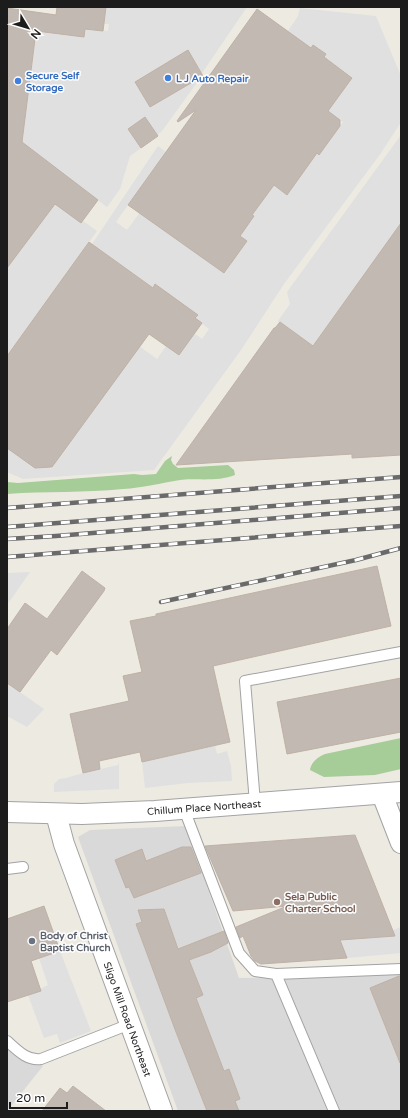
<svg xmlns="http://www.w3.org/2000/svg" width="408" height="1118" viewBox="0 0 408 1118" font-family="'Varela Round',sans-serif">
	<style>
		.residential { fill: #dad9d9 }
		.forest { fill: #a6cc97 }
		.parking { fill: #e0e0e0; fill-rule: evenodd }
		.building { fill: #c2b9b2; stroke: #bfb1a5 }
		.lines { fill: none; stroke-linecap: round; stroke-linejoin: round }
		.service-casing { stroke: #a3a3a3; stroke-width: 12 }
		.minor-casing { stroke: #a3a3a3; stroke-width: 22 }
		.service { stroke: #fff; stroke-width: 10 }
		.minor { stroke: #fff; stroke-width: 20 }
		.rail-casing { stroke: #6a6a6a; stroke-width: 4.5 }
		.rail { stroke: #fff; stroke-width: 3; stroke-dasharray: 9; stroke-linecap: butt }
		.shop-dot { fill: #3f7fe0; stroke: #fff; stroke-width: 1.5 }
		.education-dot { fill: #8d6e63; stroke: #fff; stroke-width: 1.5 }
		.worship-dot { fill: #6b7280; stroke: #fff; stroke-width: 1.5 }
		.labels { text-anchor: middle; stroke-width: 3; stroke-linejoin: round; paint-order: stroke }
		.shop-label { font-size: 10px; font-weight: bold; fill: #366cbe; stroke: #fff; text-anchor: start }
		.street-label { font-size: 10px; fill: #1c1c1c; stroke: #fff }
		.education-label { font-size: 10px; font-weight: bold; fill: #785e54; stroke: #fff; text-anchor: start }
		.worship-label { font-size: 10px; font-weight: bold; fill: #5b616d; stroke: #fff; text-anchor: start }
	</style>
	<rect width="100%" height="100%" fill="#edeae2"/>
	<g class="residential">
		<polygon points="186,826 239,978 388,975 401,971 401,1111 178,1111 78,837 90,830"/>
		<polygon points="7,1037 43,1066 7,1111"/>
	</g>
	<g class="forest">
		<path d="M172 456 171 460 173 464 178 468 228 465 234 470 235 475C218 482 198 478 180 480 161 483 142 488 123 489 84 493 46 491 7 494V482L18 483 134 474 142 475 156 474 165 461Z"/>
		<path d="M401 738V769L375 775 324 777 310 770C311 762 318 757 325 754Z"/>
	</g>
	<g class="parking">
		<polygon points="106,7 247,7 202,73 188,51 135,82 150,107 201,77 162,131 157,135 145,117 128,129 141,148 130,156 120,189 107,207 22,142 36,32 84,37 85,29 108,31 109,24 104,24"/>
		<path d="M300 8 376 16 401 76V122L381 153 284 284 241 350 154 470 23 479 7 472V448L44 464 51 469 139 346 157 359 166 346 179 355 195 334 202 339 209 329 195 318 198 315 155 285 153 288 92 244 158 146 252 215 274 185 287 195 317 153 319 155 343 122 328 111 352 77 324 57 326 54 313 45 311 48 288 31 298 16ZM154 168 166 177 127 230 116 222ZM182 194 247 241 240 251H239ZM166 216 232 263 225 273 159 226Z"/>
		<polygon points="401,135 401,223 313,346 280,322 279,323 278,321 290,304 287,292"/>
		<polygon points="55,204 81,223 83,221 97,231 7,355 7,268"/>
		<polygon points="30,572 7,605 7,573"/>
		<polygon points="7,683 44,709 27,727 7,716"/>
		<polygon points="215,746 217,754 227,751 231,766 232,781 188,783 145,788 142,762"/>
		<polygon points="119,762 119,789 54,792 54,784 59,779 66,778 83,773 114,766 118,765"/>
		<polygon points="401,927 401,953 347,958 340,940 350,936 395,936 393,930"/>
		<polygon points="60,951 91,1031 60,1043 57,1034 44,1038 28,995 48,985 39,958"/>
	</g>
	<g class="building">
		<polygon points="57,7 106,7 103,31 85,29 84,37 36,31 22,142 98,200 81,223 55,204 7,268 7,8 56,15"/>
		<polygon points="257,9 311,48 313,45 326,54 324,57 352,78 328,111 340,120 340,126 319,155 317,153 287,195 274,185 252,215 254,216 240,236 247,241 224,273 128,205 196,110 178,122 177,121"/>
		<polygon points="188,50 203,76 150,107 135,82"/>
		<polygon points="145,117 158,136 141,148 128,129"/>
		<polygon points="401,223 401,455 352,458 352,454 176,465 274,328 275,328 280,322 313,346"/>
		<polygon points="89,242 153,288 155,284 198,315 195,318 202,323 179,355 149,334 52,467 35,468 7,448 7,356"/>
		<polygon points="377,566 391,626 213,666 230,742 142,762 140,752 99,761 100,769 83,773 70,714 129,701 123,676 142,672 130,621 156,616 156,614"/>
		<polygon points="82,571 105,588 104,591 57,655 51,650 20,692 7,683 7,629 25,603 47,619"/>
		<polygon points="401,678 401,732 287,754 277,702"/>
		<polygon points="355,835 395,936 340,940 347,958 261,964 255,961 251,956 243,936 240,938 236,927 287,906 233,911 205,846"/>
		<polygon points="182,847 191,847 201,873 134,898 129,887 126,888 115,860 142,849 146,861"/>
		<polygon points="44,906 60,951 31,961 41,991 7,1002 7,919"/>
		<polygon points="164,909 178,949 224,931 228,943 211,952 189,960 203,995 196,998 224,1071 229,1069 240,1099 235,1101 239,1111 207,1111 176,1032 136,924 142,922 138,910"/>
		<polygon points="399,976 401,976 400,1063 370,988"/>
		<polygon points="73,1086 106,1111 42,1111 60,1088 67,1093"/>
	</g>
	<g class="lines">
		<defs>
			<g id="service">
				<polyline points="255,803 245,681 401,652"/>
				<polyline points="184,809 239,953 255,971 276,974 401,969"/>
				<polyline points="7,869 23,867"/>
				<polyline points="276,974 334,1111"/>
				<path d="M7 1041C17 1050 27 1061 41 1059L130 1024"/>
			</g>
			<g id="minor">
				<polyline points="382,794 401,843"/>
				<polyline points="7,812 82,814 155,811 401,792"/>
				<polyline points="56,814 64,844 162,1111"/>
			</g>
		</defs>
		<use href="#service" class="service-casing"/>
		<use href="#minor" class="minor-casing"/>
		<use href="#service" class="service"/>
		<use href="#minor" class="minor"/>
		<defs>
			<g id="rail">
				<polyline points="7,508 401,477"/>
				<polyline points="7,527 401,496"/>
				<polyline points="7,539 56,536 401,508"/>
				<polyline points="7,557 401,526"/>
				<polyline points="161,602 356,560 401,548"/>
			</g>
		</defs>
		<use href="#rail" class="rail-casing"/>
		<use href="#rail" class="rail"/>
	</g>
	<g class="shop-dot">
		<circle cx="168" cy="78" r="4"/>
		<circle cx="18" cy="81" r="4"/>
	</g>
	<circle class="education-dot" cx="277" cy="902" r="4"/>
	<circle class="worship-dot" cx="32" cy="941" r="4"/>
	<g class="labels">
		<g class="shop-label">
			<text x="26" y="79">Secure Self<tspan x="26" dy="12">Storage</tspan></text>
			<text x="176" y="82">L J Auto Repair</text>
		</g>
		<g class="street-label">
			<text transform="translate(204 807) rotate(-4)" y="4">Chillum Place Northeast</text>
			<text transform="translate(128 1019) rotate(70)" y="4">Sligo Mill Road Northeast</text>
		</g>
		<g class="education-label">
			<text x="285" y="900">Sela Public<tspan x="285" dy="12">Charter School</tspan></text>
		</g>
		<g class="worship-label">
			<text x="40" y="939">Body of Christ<tspan x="40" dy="12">Baptist Church</tspan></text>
		</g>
	</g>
	<rect width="408" height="1118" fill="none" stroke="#1c1c1c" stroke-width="16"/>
	<g transform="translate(28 28) rotate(128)" stroke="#ffffff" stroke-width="3" paint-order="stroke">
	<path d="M0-3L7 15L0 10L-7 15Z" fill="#1c1c1c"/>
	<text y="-6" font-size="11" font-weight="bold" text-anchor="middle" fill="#1c1c1c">N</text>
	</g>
	<path d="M10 1102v6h57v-6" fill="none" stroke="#1c1c1c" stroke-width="2"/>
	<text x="16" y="1102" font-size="12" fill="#1c1c1c" stroke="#ffffff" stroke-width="3" paint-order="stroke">20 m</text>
</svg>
